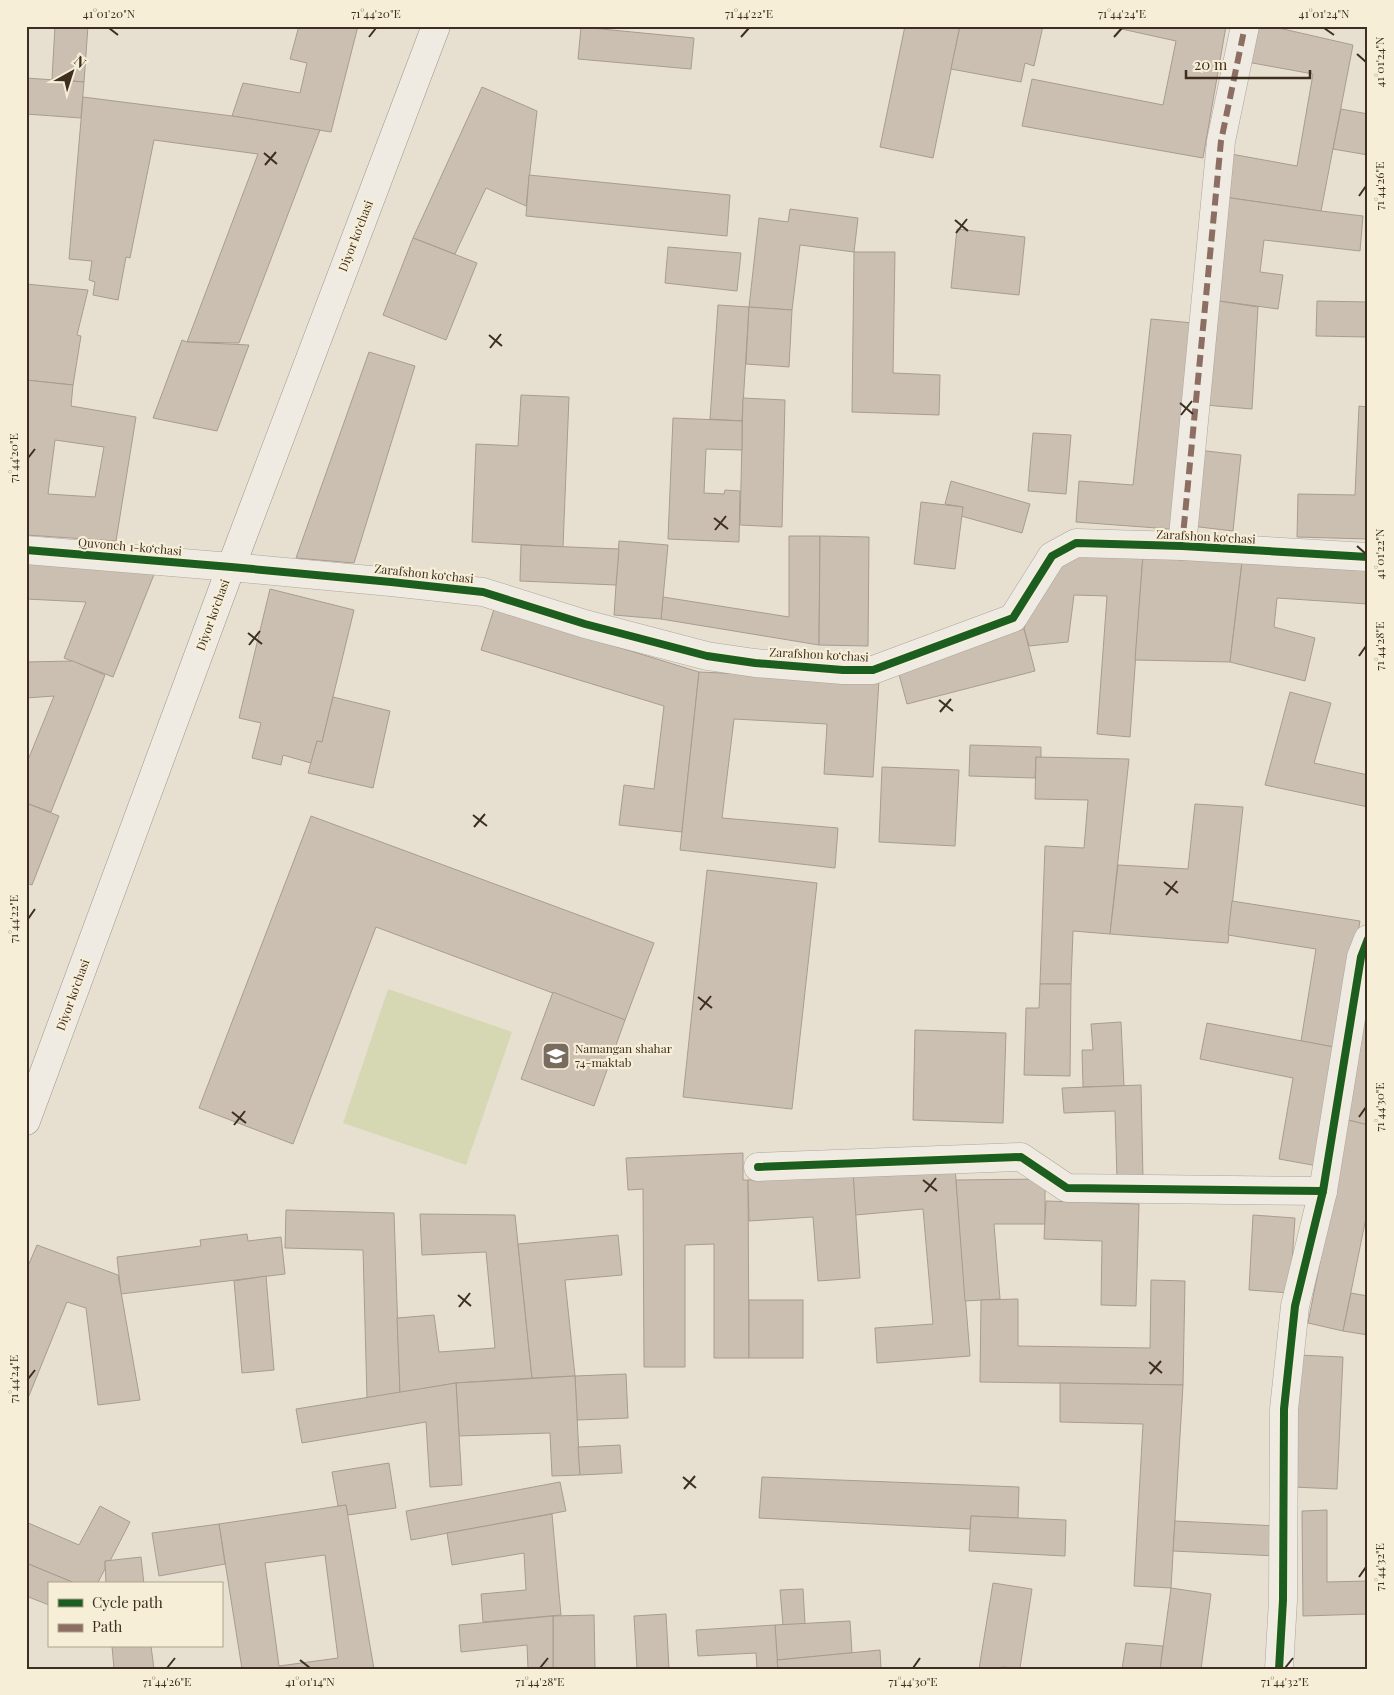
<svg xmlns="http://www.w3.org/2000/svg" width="1394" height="1695" viewBox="0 0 1394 1695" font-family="'Playfair Display',serif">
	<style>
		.green { fill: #d6d7b3 }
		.building { fill: #cbbfb2; stroke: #a89c90; fill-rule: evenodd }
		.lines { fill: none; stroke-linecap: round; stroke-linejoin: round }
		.minor-casing { stroke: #ada599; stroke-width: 29 }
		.secondary-casing { stroke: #9c958a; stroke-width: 29 }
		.minor { stroke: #efebe3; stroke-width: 28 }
		.secondary { stroke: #efebe3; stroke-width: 28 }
		.quiet { stroke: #8d6e63; stroke-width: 6; stroke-dasharray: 12 6; stroke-linecap: butt }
		.cycleway-casing { stroke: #f7eed8; stroke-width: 11 }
		.cycleway { stroke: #1b5e20; stroke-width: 8 }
		.ticks { fill: none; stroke: #3d2e20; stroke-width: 2 }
		.labels { text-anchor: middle; stroke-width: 4.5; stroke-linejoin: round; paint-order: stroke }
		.street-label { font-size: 12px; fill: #3d2e20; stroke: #f7eed8 }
		.poi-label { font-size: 12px; fill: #3d2e20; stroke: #f7eed8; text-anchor: start }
		.neatline { fill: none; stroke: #3d2e20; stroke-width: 2 }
		.ticks-label { font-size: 12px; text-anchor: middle; fill: #3d2e20 }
	</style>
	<rect width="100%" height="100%" fill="#e7e0d1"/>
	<polygon class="green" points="388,989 512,1032 466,1165 343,1123"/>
	<g class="building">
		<polygon points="55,26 88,26 84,82 52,79"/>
		<polygon points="299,26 358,26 331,132 232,116 243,83 300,93 307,63 290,59"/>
		<polygon points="905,26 960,26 933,158 880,147"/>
		<polygon points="960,26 1043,26 1034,66 1025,63 1021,82 951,69"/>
		<polygon points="1108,26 1226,26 1203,158 1022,126 1032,79 1163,105 1176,41"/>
		<polygon points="1253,26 1270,26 1353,45 1321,211 1224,197 1231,154 1297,166 1313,74 1247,62"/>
		<polygon points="581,27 694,38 691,69 578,59"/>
		<polygon points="26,78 84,82 81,118 26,114"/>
		<polygon points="482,87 537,111 526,206 486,188 455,254 413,238"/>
		<polygon points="83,97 232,116 320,130 239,343 187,342 258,154 154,140 130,258 126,257 118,300 93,295 95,282 89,280 92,261 69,259"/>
		<polygon points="1341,109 1368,114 1368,155 1333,149"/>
		<polygon points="529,175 730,195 727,236 526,216"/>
		<polygon points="1224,197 1321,211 1363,216 1360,251 1264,240 1260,272 1283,275 1278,309 1212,300"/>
		<polygon points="790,209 858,218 854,252 800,245 792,310 749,307 759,218 788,222"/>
		<polygon points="957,229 1025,237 1019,295 951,288"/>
		<polygon points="413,238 477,263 446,340 383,315"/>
		<polygon points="668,247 741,253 737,291 665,283"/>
		<polygon points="854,252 895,252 893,373 940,375 939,415 852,412"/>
		<polygon points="26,284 88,290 77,335 81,336 73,385 26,380"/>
		<polygon points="1212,300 1258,307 1252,409 1205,405"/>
		<polygon points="1317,301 1368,302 1367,337 1316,336"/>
		<polygon points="718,305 749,307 742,421 710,419"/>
		<polygon points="749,307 792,310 789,367 746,364"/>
		<polygon points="1151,319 1193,323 1170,529 1076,522 1079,481 1133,485"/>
		<polygon points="182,340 187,342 249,345 217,431 153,418"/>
		<polygon points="369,352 415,366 354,563 296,558"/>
		<path d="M26 380 73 385 71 406 136 417 116 541 26 535ZM55 440 104 447 95 497 48 494Z"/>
		<polygon points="521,395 569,397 563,547 472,542 476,444 518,446"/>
		<polygon points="743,398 785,400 782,527 740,525"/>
		<polygon points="1359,406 1368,407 1368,539 1297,537 1298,494 1355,495"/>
		<polygon points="673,418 742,421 742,450 706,449 704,493 724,494 725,490 740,491 739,542 668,539"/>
		<polygon points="1033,433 1071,435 1066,494 1028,491"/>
		<polygon points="1198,450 1241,455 1233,531 1191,526"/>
		<polygon points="951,481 1030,504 1022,533 961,516 963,507 945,504"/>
		<polygon points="921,502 963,507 955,569 914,564"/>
		<polygon points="789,536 820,536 819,645 661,619 663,597 789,617"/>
		<polygon points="820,536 869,537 868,646 819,645"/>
		<polygon points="619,541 668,545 661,619 614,615"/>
		<polygon points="521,545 619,549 616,585 520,581"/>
		<polygon points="1077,551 1143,555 1130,737 1097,734 1107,596 1074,595 1068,642 1029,646 1024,629 1031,604 1063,559"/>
		<polygon points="1243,554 1230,662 1135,660 1143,555"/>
		<polygon points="1243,554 1368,561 1368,604 1277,598 1274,627 1315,638 1305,681 1230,662"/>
		<polygon points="26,561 157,567 113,677 64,658 86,602 26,599"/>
		<polygon points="270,589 354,610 322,742 317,741 311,763 283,755 281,765 252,758 261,723 239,718"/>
		<polygon points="494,609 699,672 682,832 619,825 624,785 654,789 664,706 481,650"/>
		<polygon points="1024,629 1035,671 907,704 896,663"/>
		<polygon points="73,661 105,675 51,812 26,803 26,765 54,696 26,698 26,662"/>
		<polygon points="699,672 879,680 873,777 824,774 827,724 734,719 722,818 838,828 835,868 680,850"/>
		<polygon points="1290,692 1331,703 1314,763 1368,775 1368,807 1265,785"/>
		<polygon points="333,697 390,711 373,788 308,773 317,741 322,742"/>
		<polygon points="970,745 1041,747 1041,758 1036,757 1035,778 969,776"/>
		<polygon points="1036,757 1129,759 1110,934 1073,931 1071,984 1040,984 1045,846 1084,848 1088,800 1035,799"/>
		<polygon points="882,767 959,770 955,846 879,842"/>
		<polygon points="26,803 59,816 32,885 26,883"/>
		<polygon points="1195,804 1243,807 1228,943 1110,934 1118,865 1188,869"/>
		<polygon points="311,816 654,943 625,1020 376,927 293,1144 199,1108"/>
		<polygon points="707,870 817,883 792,1109 683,1097"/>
		<polygon points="1232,901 1360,921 1339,1048 1301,1041 1316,949 1228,935"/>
		<polygon points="1040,984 1071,984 1070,1076 1024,1075 1026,1008 1039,1008"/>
		<polygon points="553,992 625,1020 594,1106 521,1079"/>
		<polygon points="1367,1000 1368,1000 1368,1125 1348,1120"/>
		<polygon points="1121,1022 1124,1086 1083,1087 1082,1050 1093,1050 1091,1024"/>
		<polygon points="1207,1023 1339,1048 1318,1166 1279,1159 1293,1078 1200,1059"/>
		<polygon points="915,1030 1006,1033 1003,1123 913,1120"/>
		<polygon points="1141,1085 1143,1179 1117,1179 1115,1111 1064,1113 1062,1088"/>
		<polygon points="1348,1120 1368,1125 1368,1208 1343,1331 1308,1323"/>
		<polygon points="743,1153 743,1180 748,1180 749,1358 714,1358 714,1244 685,1245 685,1367 644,1367 643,1189 628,1190 626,1158"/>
		<polygon points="955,1167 970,1356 877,1363 875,1328 933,1324 923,1209 855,1215 853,1172"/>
		<polygon points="853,1172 860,1278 818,1281 813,1217 749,1221 748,1180"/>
		<polygon points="1045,1179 1045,1224 994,1224 1000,1299 965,1301 956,1180"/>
		<polygon points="1046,1201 1139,1204 1136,1306 1101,1305 1102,1241 1044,1239"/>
		<polygon points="286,1210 394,1213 400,1393 367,1398 363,1250 285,1248"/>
		<polygon points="420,1214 515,1215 532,1378 456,1383 400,1393 397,1318 434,1315 439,1352 495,1348 486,1252 422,1255"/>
		<polygon points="1253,1215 1295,1218 1290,1293 1249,1290"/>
		<polygon points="247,1234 248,1241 281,1237 285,1274 121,1294 117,1257 201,1246 200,1240"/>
		<polygon points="618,1235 622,1275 565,1280 575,1376 532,1378 518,1244"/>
		<polygon points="37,1245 118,1275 140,1400 98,1405 86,1308 67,1302 26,1403 26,1271"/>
		<polygon points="266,1276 274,1370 242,1373 234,1281"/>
		<polygon points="1151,1280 1185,1281 1183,1385 980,1382 981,1300 1018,1299 1018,1346 1150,1348"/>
		<polygon points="1351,1293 1368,1296 1368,1335 1343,1331"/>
		<rect x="749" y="1300" width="54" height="58"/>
		<polygon points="1298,1355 1343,1357 1337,1489 1293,1487"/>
		<polygon points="626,1374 628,1418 577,1420 575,1376"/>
		<polygon points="575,1376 580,1475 552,1476 550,1433 459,1436 456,1383"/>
		<polygon points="456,1383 462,1485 430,1487 426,1422 302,1443 296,1409"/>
		<polygon points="1060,1383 1183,1385 1171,1588 1134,1586 1143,1424 1060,1422"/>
		<polygon points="620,1445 622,1473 580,1475 578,1447"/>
		<polygon points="389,1463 396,1508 348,1515 346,1505 338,1506 332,1472"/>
		<polygon points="762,1477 1019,1487 1018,1518 971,1516 970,1529 759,1518"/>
		<polygon points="560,1482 566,1511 411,1540 406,1511"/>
		<path d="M346 1505 374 1669H242L219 1524ZM325 1555 338 1658 279 1666 265 1563Z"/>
		<polygon points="100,1506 130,1522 110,1561 105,1561 105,1569 97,1584 77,1584 26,1563 26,1522 79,1545"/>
		<polygon points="1327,1510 1327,1582 1368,1581 1368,1614 1303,1616 1302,1511"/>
		<polygon points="552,1514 561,1615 483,1622 481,1594 526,1590 524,1553 452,1565 447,1533"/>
		<polygon points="971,1516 1066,1520 1065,1556 969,1551"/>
		<polygon points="1175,1521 1278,1526 1276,1556 1173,1551"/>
		<polygon points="219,1524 225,1564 159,1576 152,1533"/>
		<polygon points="141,1557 144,1584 106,1584 105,1561"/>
		<polygon points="26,1563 77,1584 49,1584 49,1605 26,1596"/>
		<polygon points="993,1583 1032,1589 1020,1668 1002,1667 1002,1669 979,1669"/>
		<polygon points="1171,1588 1211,1594 1201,1669 1160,1669"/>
		<polygon points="803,1589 805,1624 783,1625 780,1590"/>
		<polygon points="666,1614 669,1669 637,1669 634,1616"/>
		<polygon points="594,1615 595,1669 553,1669 553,1616"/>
		<polygon points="553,1616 553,1669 528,1669 527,1645 461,1652 459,1625"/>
		<polygon points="850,1621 852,1653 777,1660 775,1625"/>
		<polygon points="775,1625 778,1669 757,1669 756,1653 698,1656 696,1630"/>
		<polygon points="1126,1643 1163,1646 1160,1669 1122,1669"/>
		<polygon points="112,1646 151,1646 154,1669 114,1669"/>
		<polygon points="880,1650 881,1669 778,1669 777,1660"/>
	</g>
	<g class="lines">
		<defs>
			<g id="minor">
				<polyline points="1182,546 1221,141 1245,26"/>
				<polyline points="26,550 231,567 391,582 483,592 585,624 707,656 755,663 843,670 873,670 1013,618 1052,556 1076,543 1182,546 1368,557"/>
				<polyline points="758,1167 1021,1157 1067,1188 1323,1191"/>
				<polyline points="1279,1669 1283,1600 1284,1409 1295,1306 1323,1191 1361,957 1368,939"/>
			</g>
			<polyline id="secondary" points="26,1121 231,567 436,26"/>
		</defs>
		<use href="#minor" class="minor-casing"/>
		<use href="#secondary" class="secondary-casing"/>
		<use href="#minor" class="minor"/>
		<use href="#secondary" class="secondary"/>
		<polyline class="quiet" points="1182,546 1221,141 1245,26"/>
		<defs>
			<g id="cycleway">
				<polyline points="26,550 231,567 391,582 483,592 585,624 707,656 755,663 843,670 873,670 1013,618 1052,556 1076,543 1182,546 1368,557"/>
				<polyline points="758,1167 1021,1157 1067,1188 1323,1191"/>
				<polyline points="1279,1669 1283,1600 1284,1409 1295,1306 1323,1191 1361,957 1368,939"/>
			</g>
		</defs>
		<use href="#cycleway" class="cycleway-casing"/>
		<use href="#cycleway" class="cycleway"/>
	</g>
	<path class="ticks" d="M109 28 118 35M1324 28 1334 35M369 37 376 28M741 37 749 28M1114 37 1122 28M1357 54 1366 62M264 153 277 164M265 165 276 152M1359 196 1366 186M955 220 968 231M956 233 967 219M489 335 502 346M490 348 501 334M1180 403 1193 414M1181 415 1192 401M28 458 35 449M714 518 728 529M715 530 726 516M1357 546 1366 554M248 633 262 644M249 645 260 631M1359 656 1366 646M939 700 953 711M940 712 951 699M473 815 487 826M474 827 485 814M1164 882 1178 893M1166 895 1177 881M28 919 35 909M698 997 712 1008M700 1010 711 996M232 1112 246 1123M1359 1117 1366 1107M234 1125 245 1111M923 1180 937 1191M925 1192 936 1178M458 1295 471 1306M459 1307 470 1293M1149 1362 1162 1373M1150 1374 1161 1361M28 1379 35 1370M683 1477 696 1488M684 1489 695 1476M1359 1577 1366 1567M300 1660 310 1668M167 1668 175 1658M540 1668 548 1658M913 1668 920 1658M1285 1668 1293 1658"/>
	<defs>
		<symbol id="school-square" viewBox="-11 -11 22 22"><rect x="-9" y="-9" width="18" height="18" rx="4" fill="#786c5e" stroke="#f7eed8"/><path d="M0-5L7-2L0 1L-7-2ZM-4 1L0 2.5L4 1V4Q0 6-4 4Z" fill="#fff"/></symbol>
	</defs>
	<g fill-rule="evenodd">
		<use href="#school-square" x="540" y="1040" width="32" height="32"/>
	</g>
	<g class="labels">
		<g class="street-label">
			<text transform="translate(356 236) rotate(-69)" y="4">Diyor koʻchasi</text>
			<text transform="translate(1206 537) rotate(3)" y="4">Zarafshon koʻchasi</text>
			<text transform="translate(130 547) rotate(5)" y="4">Quvonch 1-koʻchasi</text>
			<text transform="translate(424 574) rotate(6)" y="4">Zarafshon koʻchasi</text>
			<text transform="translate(213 615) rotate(-70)" y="4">Diyor koʻchasi</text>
			<text transform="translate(819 655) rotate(3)" y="4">Zarafshon koʻchasi</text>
			<text transform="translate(73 995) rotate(-70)" y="4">Diyor koʻchasi</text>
		</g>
		<g class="poi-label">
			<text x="575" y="1053">Namangan shahar<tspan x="575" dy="14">74-maktab</tspan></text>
		</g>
	</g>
	<rect width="1394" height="1695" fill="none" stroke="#f7eed8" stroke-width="55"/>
	<rect x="48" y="1582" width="175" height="65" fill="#f7eed8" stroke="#ada18e"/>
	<rect x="58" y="1599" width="25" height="8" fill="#1b5e20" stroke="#ada18e"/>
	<text x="92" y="1608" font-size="15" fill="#3d2e20">Cycle path</text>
	<rect x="58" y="1624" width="25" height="8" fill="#8d6e63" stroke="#ada18e"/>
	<text x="92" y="1632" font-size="15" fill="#3d2e20">Path</text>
	<g transform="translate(72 72) rotate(39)" stroke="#f7eed8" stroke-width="4" paint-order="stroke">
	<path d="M0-4L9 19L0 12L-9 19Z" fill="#3d2e20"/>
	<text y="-8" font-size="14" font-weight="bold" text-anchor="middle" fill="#3d2e20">N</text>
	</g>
	<path d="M1186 70v8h124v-8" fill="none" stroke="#3d2e20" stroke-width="2.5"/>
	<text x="1194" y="70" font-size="15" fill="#3d2e20" stroke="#f7eed8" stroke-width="4" paint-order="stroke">20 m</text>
	<rect x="28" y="28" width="1338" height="1640" class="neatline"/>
	<g class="ticks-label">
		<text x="109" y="18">41°01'20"N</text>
		<text x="376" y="18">71°44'20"E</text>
		<text x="749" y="18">71°44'22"E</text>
		<text x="1122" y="18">71°44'24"E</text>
		<text x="1324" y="18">41°01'24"N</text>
		<text transform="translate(1380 62) rotate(-90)" y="4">41°01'24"N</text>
		<text transform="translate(1380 186) rotate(-90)" y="4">71°44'26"E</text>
		<text transform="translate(14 458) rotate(-90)" y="4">71°44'20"E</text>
		<text transform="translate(1380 554) rotate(-90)" y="4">41°01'22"N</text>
		<text transform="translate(1380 646) rotate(-90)" y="4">71°44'28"E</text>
		<text transform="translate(14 919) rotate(-90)" y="4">71°44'22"E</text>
		<text transform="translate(1380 1107) rotate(-90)" y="4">71°44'30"E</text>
		<text transform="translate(14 1379) rotate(-90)" y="4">71°44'24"E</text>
		<text transform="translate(1380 1567) rotate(-90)" y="4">71°44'32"E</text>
		<text x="167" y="1686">71°44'26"E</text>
		<text x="310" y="1686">41°01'14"N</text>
		<text x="540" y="1686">71°44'28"E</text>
		<text x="913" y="1686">71°44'30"E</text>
		<text x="1285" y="1686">71°44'32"E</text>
	</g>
</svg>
